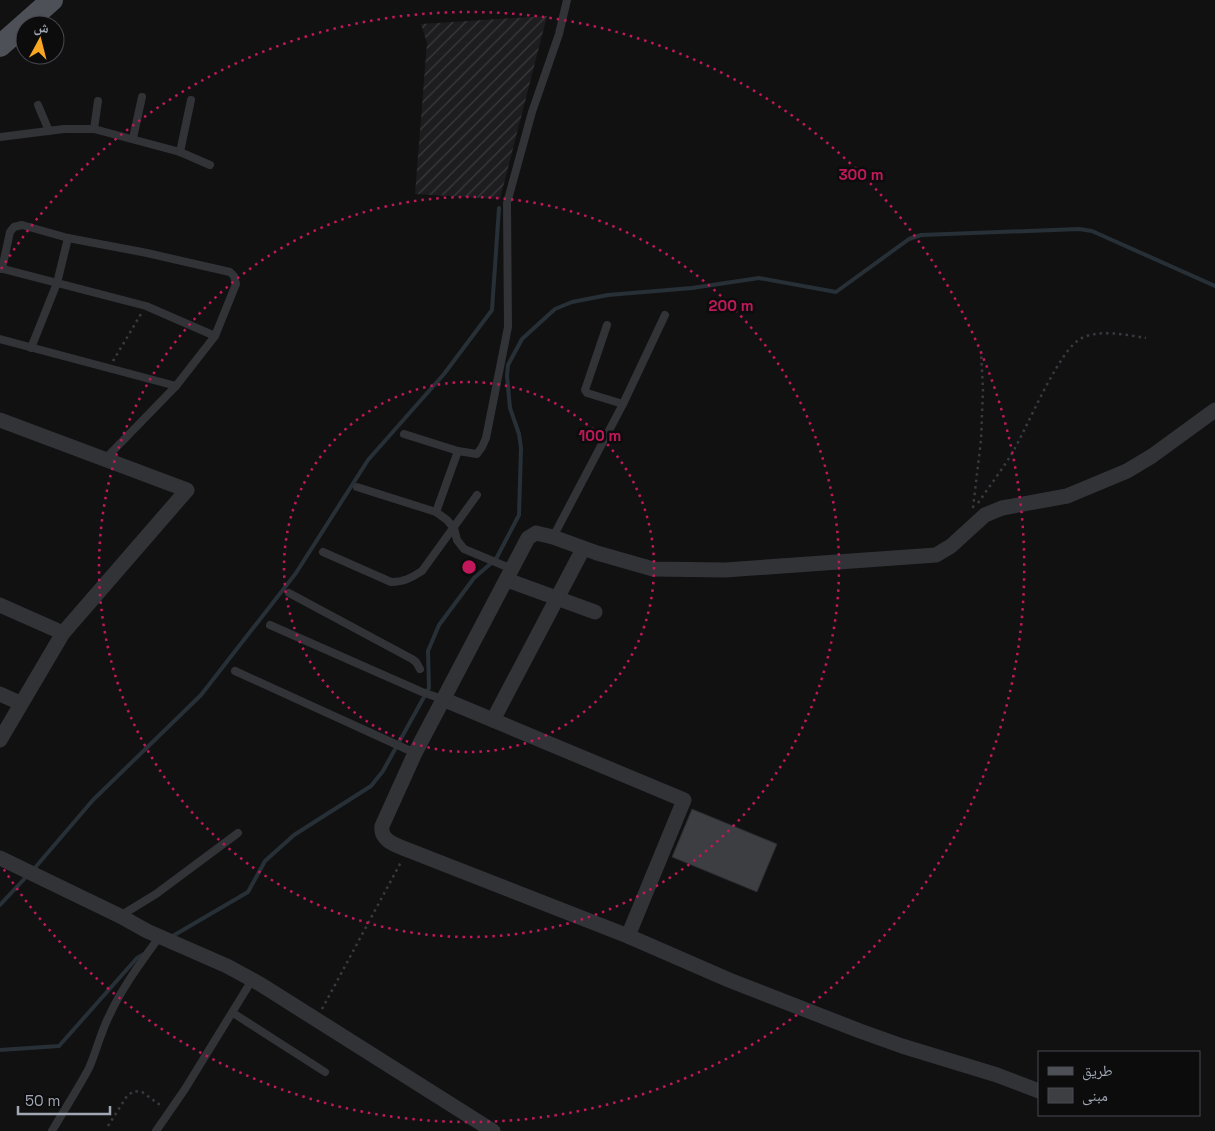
<svg xmlns="http://www.w3.org/2000/svg" width="1215" height="1131" viewBox="0 0 1215 1131" font-family="'Space Grotesk','Noto Naskh Arabic',sans-serif">
	<style>
		.industrial { fill: url(#industrial-furrows) }
		.lines { fill: none; stroke-linecap: round; stroke-linejoin: round }
		.stream { stroke: #273036; stroke-width: 4 }
		.building { fill: #3c3e42; stroke: #2a2b2e }
		.path { stroke: #373a3e; stroke-width: 2.5; stroke-dasharray: 2.5 4; stroke-linecap: butt }
		.service { stroke: #313337; stroke-width: 8 }
		.minor { stroke: #313337; stroke-width: 15 }
		.primary { stroke: #4d5056; stroke-width: 22 }
		.ring { fill: none; stroke: #c2185b; stroke-width: 2.5; stroke-dasharray: 2.5 5 }
		.centre { fill: #c2185b; stroke: #0c0c0d; stroke-width: 2.5 }
		.ring-label { font-size: 15px; text-anchor: middle; font-weight: bold; fill: #c2185b; stroke: #0c0c0d; stroke-width: 5; stroke-linejoin: round; paint-order: stroke }
	</style>
	<defs>
		<pattern id="industrial-furrows" width="10" height="10" patternUnits="userSpaceOnUse" patternTransform="scale(1.25)"><rect width="10" height="10" fill="#1d1d1f"/><path d="M-1 1l2-2M0 10L10 0M9 11l2-2" fill="none" stroke="#3b3b3d"/></pattern>
	</defs>
	<rect width="100%" height="100%" fill="#111112"/>
	<polygon class="industrial" points="547,16 500,199 415,194 427,43 421,24"/>
	<g class="lines">
		<g class="stream">
			<polyline points="33,870 93,800 201,695 296,573 368,460 444,374 492,310 499,208"/>
			<polyline points="0,905 27,876"/>
			<polyline points="171,937 248,892 265,861 294,835 371,786 383,771 429,688 428,651 439,625 474,578 496,559 519,515 521,448 519,434 510,408 507,376 508,365 522,339 555,309 572,302 608,295 692,288 759,278 836,292 909,239 921,235 1079,229 1092,231 1215,286"/>
			<polyline points="0,1050 59,1046 137,958 144,954"/>
		</g>
	</g>
	<polygon class="building" points="692,809 777,844 757,892 672,857"/>
	<g class="lines">
		<g class="path">
			<polyline points="113,361 141,314"/>
			<path d="M978 503C989 487 1001 471 1011 455 1026 431 1059 348 1082 338 1100 329 1127 335 1146 338"/>
			<polyline points="973,508 981,440 983,390 981,351"/>
			<polyline points="322,1009 401,862"/>
			<polyline points="108,1126 127,1096 134,1091 142,1092 163,1107"/>
		</g>
		<g class="service">
			<polyline points="38,105 49,131"/>
			<polyline points="94,129 98,101"/>
			<polyline points="0,137 64,129 94,129 180,152 210,165"/>
			<polyline points="133,138 142,97"/>
			<polyline points="180,152 191,100"/>
			<polyline points="0,268 146,306 215,336"/>
			<polyline points="2,269 10,232 14,227 22,225 68,238 147,253 230,272 234,276 236,284 215,336 176,386 105,459"/>
			<polyline points="607,325 585,390 587,393 623,404"/>
			<polyline points="0,339 176,386"/>
			<polyline points="31,348 57,283 68,238"/>
			<polyline points="404,434 458,451 477,454 482,447 486,438 508,327 507,203 532,112 559,34 567,0"/>
			<polyline points="357,487 436,512 447,520 454,528 457,540 464,549 512,569"/>
			<polyline points="436,512 458,451"/>
			<polyline points="553,537 623,404 665,315"/>
			<path d="M323 552 391 582C404 582 411 578 422 571L477 495"/>
			<polyline points="289,593 412,659 416,662 420,669"/>
			<polyline points="270,625 422,692 445,700"/>
			<polyline points="235,671 415,753"/>
			<polyline points="120,916 156,894 238,833"/>
			<polyline points="233,1013 325,1072"/>
			<path d="M52 1131C64 1110 78 1089 89 1068 97 1050 101 1031 110 1014 123 986 142 961 160 936"/>
			<polyline points="156,1131 185,1089 252,980"/>
		</g>
		<g class="minor">
			<polyline points="0,420 187,490 63,633 0,740"/>
			<polyline points="507,580 595,612"/>
			<polyline points="0,605 63,633"/>
			<polyline points="0,694 20,703"/>
			<polyline points="445,700 684,800 628,936"/>
			<polyline points="493,720 583,549"/>
			<polyline points="0,858 120,916 147,931 227,966 260,984 493,1131"/>
			<path d="M1039 1091 997 1075 902 1046 860 1031 729 980 628 936 408 850C396 845 380 841 382 826L415 753 528 538 536 533 553 537 597 553 653 569 725 570 936 555 951 546 985 515 1002 508 1067 496 1127 471 1152 456 1215 410"/>
		</g>
		<polyline class="primary" points="0,46 52,0"/>
	</g>
	<g class="ring">
		<circle cx="469" cy="567" r="185"/>
		<circle cx="469" cy="567" r="370"/>
		<path d="M1 269A555 555 0 1 1 1 865"/>
	</g>
	<circle cx="469" cy="567" r="8" class="centre"/>
	<g class="ring-label">
		<text x="861" y="180">300 m</text>
		<text x="731" y="311">200 m</text>
		<text x="600" y="441">100 m</text>
	</g>
	<rect x="1038" y="1051" width="162" height="65" fill="#0c0c0d" stroke="#484a50"/>
	<rect x="1048" y="1067" width="25" height="8" fill="#4d5056" stroke="#484a50"/>
	<text x="1082" y="1076" font-size="15" fill="#a1a8b4">طريق</text>
	<rect x="1048" y="1088" width="25" height="15" fill="#3c3e42" stroke="#484a50"/>
	<text x="1082" y="1101" font-size="15" fill="#a1a8b4">مبنى</text>
	<g transform="translate(40 40) rotate(7)"><circle r="24" fill="#0c0c0d" stroke="#484a50"/>
	<path d="M0-4L9 19L0 12L-9 19Z" fill="#f9a722"/>
	<text y="-8" font-size="14" font-weight="bold" text-anchor="middle" fill="#a1a8b4">ش</text>
	</g>
	<path d="M18 1106v8h92v-8" fill="none" stroke="#a1a8b4" stroke-width="2.5"/>
	<text x="25" y="1106" font-size="15" fill="#a1a8b4" stroke="#0c0c0d" stroke-width="4" paint-order="stroke">50 m</text>
</svg>
